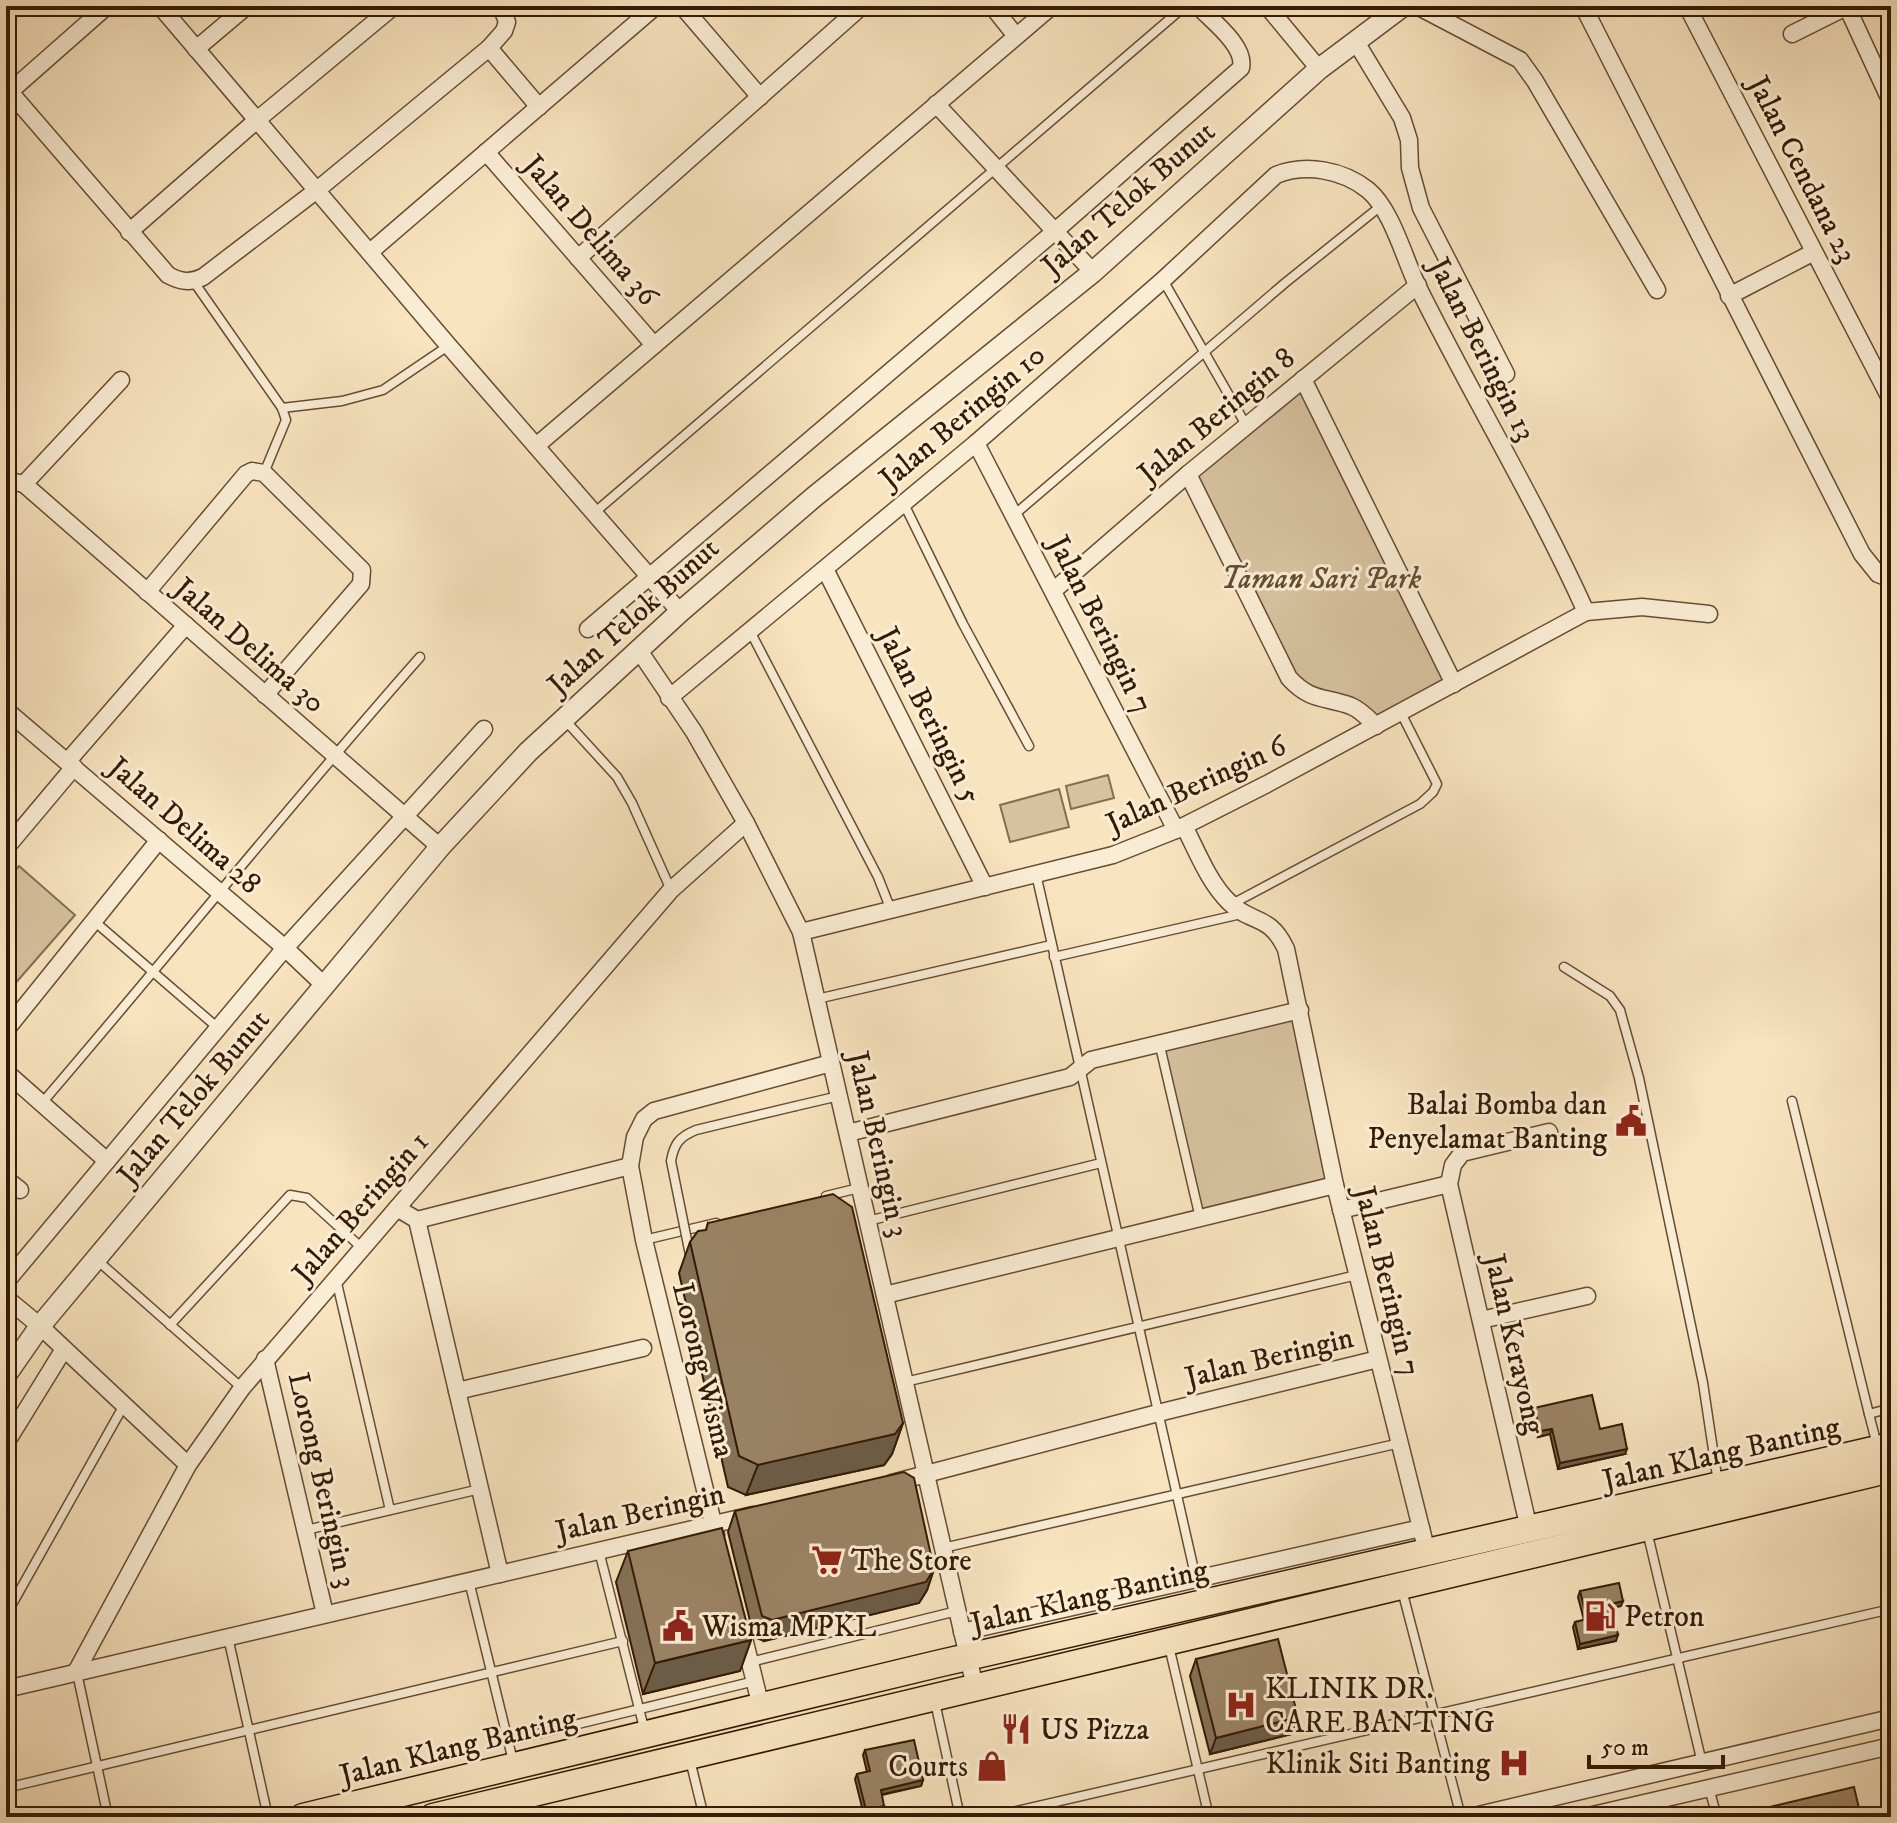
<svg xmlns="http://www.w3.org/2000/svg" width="1897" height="1823" viewBox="0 0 1897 1823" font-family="'IM FELL DW Pica',serif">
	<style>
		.green { fill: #d7c29f; stroke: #866e52; stroke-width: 2 }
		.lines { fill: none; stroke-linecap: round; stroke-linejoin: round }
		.service-casing { stroke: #654c33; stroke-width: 11 }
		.minor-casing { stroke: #654c33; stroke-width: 19 }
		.tertiary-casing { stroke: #654c33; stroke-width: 23 }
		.trunk-casing { stroke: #341a04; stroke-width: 29 }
		.service { stroke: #faedd5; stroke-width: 8 }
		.minor { stroke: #faedd5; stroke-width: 16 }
		.tertiary { stroke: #faedd5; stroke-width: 20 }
		.trunk { stroke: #f8e4bf; stroke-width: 26 }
		.service-bridge-casing { stroke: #654c33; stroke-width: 11; stroke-linecap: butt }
		.service-bridge { stroke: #faedd5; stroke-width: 8 }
		.wall { fill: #847157; stroke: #341a04; stroke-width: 2 }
		.shaded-wall { fill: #6c5c47; stroke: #341a04; stroke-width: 2 }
		.building { fill: #9a8365; stroke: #341a04; stroke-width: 2 }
		.labels { text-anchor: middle; stroke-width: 6; stroke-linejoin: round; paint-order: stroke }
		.street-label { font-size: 30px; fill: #341a04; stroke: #faedd5 }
		.park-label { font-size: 30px; font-style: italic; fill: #654c32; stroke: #faedd5 }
		.poi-label { font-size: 30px; fill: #341a04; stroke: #faedd5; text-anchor: start }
	</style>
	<rect width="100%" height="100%" fill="#f8e4bf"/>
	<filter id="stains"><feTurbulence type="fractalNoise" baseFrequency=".0025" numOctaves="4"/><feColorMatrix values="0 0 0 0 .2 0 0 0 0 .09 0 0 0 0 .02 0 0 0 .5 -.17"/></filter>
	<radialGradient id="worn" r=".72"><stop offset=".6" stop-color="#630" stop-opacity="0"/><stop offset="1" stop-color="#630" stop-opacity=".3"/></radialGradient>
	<g class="green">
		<polygon points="1301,383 1453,681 1373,723 1292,679 1190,477"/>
		<polygon points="1108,775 1114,798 1071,809 1066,786"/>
		<polygon points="1059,789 1069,827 1010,842 1000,805"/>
		<polygon points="19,866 75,915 6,994 6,881"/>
		<polygon points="1300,1010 1335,1185 1200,1218 1158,1042"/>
	</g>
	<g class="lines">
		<defs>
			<g id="service">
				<polyline points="1163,280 1246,425"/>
				<polyline points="194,282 282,408 286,420 264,473"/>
				<polyline points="282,408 342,401 383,390 448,346"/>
				<polyline points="904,504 963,624 1029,746"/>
				<polyline points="594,513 1185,6"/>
				<polyline points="1014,515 1285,283 1382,205"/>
				<polyline points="750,631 878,877 891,910"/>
				<polyline points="564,719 617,777 632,803 671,890"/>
				<polyline points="1036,874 1196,1579"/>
				<polyline points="1232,904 1420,804 1433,792 1437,784 1401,713"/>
				<polyline points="94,921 218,1028"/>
				<polyline points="1054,957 1241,914"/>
				<polyline points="1564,967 1610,996 1620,1010 1639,1078 1703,1383 1718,1483"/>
				<polyline points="817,999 1051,945"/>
				<polyline points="1159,1042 1200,1218"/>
				<polyline points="1792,1101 1869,1414"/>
				<path d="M42 1103C169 955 291 803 420 657"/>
				<polyline points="796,1106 839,1096"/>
				<polyline points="826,1196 859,1188"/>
				<polyline points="868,1221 1101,1163"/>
				<polyline points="644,1240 716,1223"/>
				<polyline points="97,1260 242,1388"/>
				<polyline points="336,1279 390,1510"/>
				<polyline points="170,1325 290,1195 307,1198 362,1248"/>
				<polyline points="905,1382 1357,1275"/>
				<polyline points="1877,1445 1869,1414 1891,1408"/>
				<polyline points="306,1530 480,1489"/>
				<polyline points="1647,1531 1702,1763"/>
				<polyline points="943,1548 1400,1443"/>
				<polyline points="599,1551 645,1732"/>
				<polyline points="469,1581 513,1761"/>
				<polyline points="1402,1590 1461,1817"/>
				<polyline points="6,1615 124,1405"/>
				<polyline points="228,1637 268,1817"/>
				<polyline points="1169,1646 1209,1817"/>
				<polyline points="750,1662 957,1611"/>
				<polyline points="77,1673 108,1817"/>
				<polyline points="935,1702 960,1817"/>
				<polyline points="508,1741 755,1681"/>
				<polyline points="690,1760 704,1817"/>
				<polyline points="6,1788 623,1641"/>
				<polyline points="1709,1788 1717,1817"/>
				<polyline points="991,1817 1891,1609"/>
			</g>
			<g id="minor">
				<polyline points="160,6 448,345 680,612"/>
				<polyline points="682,6 760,97"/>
				<polyline points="992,6 1016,36"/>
				<polyline points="1267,6 1319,69"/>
				<polyline points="1417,6 1520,60 1535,81 1657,290"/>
				<polyline points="1583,6 1862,554 1878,574 1891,579"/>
				<polyline points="1687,6 1891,400"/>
				<polyline points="1847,7 1891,102"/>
				<polyline points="1792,34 1848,6"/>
				<polyline points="1356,42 1402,118 1409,140 1410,168 1421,208 1506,374"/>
				<polyline points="489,48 504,31 507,22 501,6"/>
				<polyline points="196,49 247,6"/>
				<path d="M10 92 168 275C181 282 190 283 203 277L317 190 489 48 539 107"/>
				<polyline points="6,95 107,6"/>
				<polyline points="936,104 1093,272"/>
				<polyline points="486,152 654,345"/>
				<polyline points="129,232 257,120 394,6"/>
				<polyline points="370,252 656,6"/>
				<polyline points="578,258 862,6"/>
				<polyline points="1729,296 1814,252"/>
				<polyline points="1303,379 1454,684"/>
				<polyline points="976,443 1176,830"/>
				<polyline points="536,446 1052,6"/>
				<path d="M1188 474 1289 678C1311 702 1324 696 1351 706 1361 710 1369 719 1376 726"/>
				<polyline points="24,484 440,847"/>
				<polyline points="6,486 15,482 24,484 121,380"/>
				<polyline points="825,569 985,887"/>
				<polyline points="1053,591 1188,474 1418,285"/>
				<polyline points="147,592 246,474 252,471 264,473 362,570 361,584 265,695"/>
				<path d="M588 629 1054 232 1241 68C1246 46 1212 21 1198 6"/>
				<polyline points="638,649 694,732 746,823 801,932 975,1687"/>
				<path d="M669 698 976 443 1163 280 1276 175C1306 163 1343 170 1368 190 1392 210 1404 258 1418 287 1472 396 1536 501 1586 612"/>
				<polyline points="6,710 285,948 325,986"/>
				<polyline points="67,762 186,625"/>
				<path d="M1184 826C1197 851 1209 883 1229 902 1252 925 1269 913 1286 949L1335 1185 1427 1552"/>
				<polyline points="6,848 74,767"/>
				<polyline points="801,932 1113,855 1176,830 1267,784 1586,612 1642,607 1709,614"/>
				<polyline points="6,1030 159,840"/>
				<polyline points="6,1072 107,1161"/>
				<polyline points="848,1133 1070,1077 1091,1060 1300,1010"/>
				<polyline points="6,1179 20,1190"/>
				<polyline points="397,1208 417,1220 500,1574"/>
				<polyline points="1341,1210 1449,1184"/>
				<polyline points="417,1220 630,1166"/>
				<polyline points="6,1282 285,948 484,729"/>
				<polyline points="885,1295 1335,1185"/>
				<polyline points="6,1298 40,1326 188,1465"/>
				<polyline points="1481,1320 1587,1296"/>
				<polyline points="265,1359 325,1614"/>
				<polyline points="457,1391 643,1348"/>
				<polyline points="6,1443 64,1349"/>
				<polyline points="892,1483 1158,1413 1378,1359"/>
				<polyline points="1529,1529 1449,1184 1453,1165 1462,1153 1549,1132"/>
				<polyline points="716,1535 644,1240 630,1166 635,1137 644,1119 654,1111 831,1063"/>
				<polyline points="742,1630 761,1707"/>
				<polyline points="962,1632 1421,1528"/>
				<polyline points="76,1672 188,1465 242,1388 671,890 746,823"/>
				<polyline points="6,1689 753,1515"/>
				<polyline points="1470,1817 1891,1718"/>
				<polyline points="1584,1817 1891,1746"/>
			</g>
			<polyline id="tertiary" points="6,1375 40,1326 440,847 528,752 680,612 814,497 1093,272 1319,69 1403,6"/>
			<g id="trunk">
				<polyline points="303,1817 937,1664 1891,1446"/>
				<polyline points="433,1817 1891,1469"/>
			</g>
		</defs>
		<use href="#service" class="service-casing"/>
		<use href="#minor" class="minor-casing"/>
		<use href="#tertiary" class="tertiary-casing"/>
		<use href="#trunk" class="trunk-casing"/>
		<use href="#service" class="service"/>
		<use href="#minor" class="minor"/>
		<use href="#tertiary" class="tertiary"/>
		<use href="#trunk" class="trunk"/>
		<defs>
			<path id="service-bridge" d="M690 1255 671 1161C674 1144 679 1137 696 1130L796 1106"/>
		</defs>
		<use href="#service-bridge" class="service-bridge-casing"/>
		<use href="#service-bridge" class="service-bridge"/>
	</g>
	<g class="wall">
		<polygon points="708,1223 903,1423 892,1454 884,1465 746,1495 728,1487 679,1273 690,1242 706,1230"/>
		<polygon points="1534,1408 1625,1454 1558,1469 1550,1434 1538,1437 1532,1413"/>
		<polygon points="735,1511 934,1569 927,1590 919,1603 764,1641 754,1637 728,1532"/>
		<polygon points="628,1551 751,1640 740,1671 643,1694 616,1582"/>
		<polygon points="1580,1591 1623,1601 1621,1606 1612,1608 1616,1641 1578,1649 1573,1627 1575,1622 1584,1620 1578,1597"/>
		<polygon points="1196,1659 1298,1717 1292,1734 1210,1754 1190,1676"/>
		<polygon points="865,1750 923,1780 921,1786 882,1795 882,1812 864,1815 855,1779 857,1774 867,1772 863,1755"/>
		<polygon points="1770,1807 1861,1817 1767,1817"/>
	</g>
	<g class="shaded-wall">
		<polygon points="903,1423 892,1454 884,1465 746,1495 758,1465"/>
		<polygon points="1552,1429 1550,1434 1538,1437 1540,1431"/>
		<polygon points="1627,1449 1625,1454 1558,1469 1560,1463"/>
		<polygon points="934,1569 927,1590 919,1603 764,1641 772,1620"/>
		<polygon points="1623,1601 1621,1606 1609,1609 1611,1604"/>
		<polygon points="1618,1635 1616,1641 1578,1649 1580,1644"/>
		<polygon points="751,1640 740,1671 643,1694 655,1663"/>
		<polygon points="1298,1717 1292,1734 1210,1754 1216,1738"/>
		<polygon points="923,1780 921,1786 879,1795 881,1790"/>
		<polygon points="884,1806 882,1812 864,1815 866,1810"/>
	</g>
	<g class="building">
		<polygon points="833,1194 852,1207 903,1423 895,1434 758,1465 739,1456 690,1242 698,1231 706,1230 708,1223"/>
		<polygon points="1592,1395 1600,1429 1622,1424 1627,1449 1560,1463 1552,1429 1540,1431 1534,1408"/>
		<polygon points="904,1472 914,1478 934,1569 926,1582 772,1620 762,1616 735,1511"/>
		<polygon points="722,1528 751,1640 655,1663 628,1551"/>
		<polygon points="1619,1583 1623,1601 1611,1604 1618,1635 1580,1644 1575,1622 1587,1619 1580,1591"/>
		<polygon points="1278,1639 1298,1717 1216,1738 1196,1659"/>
		<polygon points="914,1740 923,1780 881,1790 884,1806 866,1810 857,1774 870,1771 865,1750"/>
		<polygon points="1854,1787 1861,1817 1773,1817 1770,1807"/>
	</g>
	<defs>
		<symbol id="civic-bare" viewBox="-9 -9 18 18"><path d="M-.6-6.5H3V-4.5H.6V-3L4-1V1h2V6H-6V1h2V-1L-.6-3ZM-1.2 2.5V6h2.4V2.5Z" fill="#8f2418" stroke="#faedd5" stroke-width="2.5" paint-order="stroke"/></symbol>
		<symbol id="supermarket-bare" viewBox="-9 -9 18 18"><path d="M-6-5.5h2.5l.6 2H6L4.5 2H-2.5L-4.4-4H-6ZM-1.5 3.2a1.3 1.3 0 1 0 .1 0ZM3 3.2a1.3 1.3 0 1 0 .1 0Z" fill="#8f2418" stroke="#faedd5" stroke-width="2.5" paint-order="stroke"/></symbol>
		<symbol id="fuel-bare" viewBox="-9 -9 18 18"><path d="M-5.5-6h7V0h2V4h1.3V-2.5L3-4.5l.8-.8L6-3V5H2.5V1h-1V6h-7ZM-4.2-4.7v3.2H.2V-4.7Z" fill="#8f2418" stroke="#faedd5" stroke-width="2.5" paint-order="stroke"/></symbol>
		<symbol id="hospital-bare" viewBox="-9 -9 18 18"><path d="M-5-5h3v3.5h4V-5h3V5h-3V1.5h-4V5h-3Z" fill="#8f2418" stroke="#faedd5" stroke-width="2.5" paint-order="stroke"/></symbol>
		<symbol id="restaurant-bare" viewBox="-9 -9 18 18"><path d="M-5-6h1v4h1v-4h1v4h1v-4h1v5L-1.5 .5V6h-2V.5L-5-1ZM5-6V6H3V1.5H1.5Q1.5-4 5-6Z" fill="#8f2418" stroke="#faedd5" stroke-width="2.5" paint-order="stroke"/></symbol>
		<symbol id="shop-bare" viewBox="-9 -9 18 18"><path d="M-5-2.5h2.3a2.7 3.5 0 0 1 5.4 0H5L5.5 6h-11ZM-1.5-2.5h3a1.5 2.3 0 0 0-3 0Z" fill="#8f2418" stroke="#faedd5" stroke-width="2.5" paint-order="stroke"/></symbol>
	</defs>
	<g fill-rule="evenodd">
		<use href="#civic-bare" x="1609" y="1099" width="44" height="44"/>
		<use href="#supermarket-bare" x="805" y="1538" width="44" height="44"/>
		<use href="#fuel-bare" x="1578" y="1594" width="44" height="44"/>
		<use href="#civic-bare" x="656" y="1604" width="44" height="44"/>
		<use href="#hospital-bare" x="1219" y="1683" width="44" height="44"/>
		<use href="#restaurant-bare" x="994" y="1707" width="44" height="44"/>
		<use href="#hospital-bare" x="1492" y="1741" width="44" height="44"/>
		<use href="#shop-bare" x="970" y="1744" width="44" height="44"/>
	</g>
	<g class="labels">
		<g class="street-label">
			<text transform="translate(1803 169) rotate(63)" y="10">Jalan Cendana 23</text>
			<text transform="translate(1128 198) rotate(-41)" y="10">Jalan Telok Bunut</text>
			<text transform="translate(591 230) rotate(49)" y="10">Jalan Delima 36</text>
			<text transform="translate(1483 349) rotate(63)" y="10">Jalan Beringin 13</text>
			<text transform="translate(1216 415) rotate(-40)" y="10">Jalan Beringin 8</text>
			<text transform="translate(962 416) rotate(-40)" y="10">Jalan Beringin 10</text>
			<text transform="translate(633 616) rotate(-42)" y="10">Jalan Telok Bunut</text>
			<text transform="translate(1101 624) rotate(63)" y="10">Jalan Beringin 7</text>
			<text transform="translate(250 645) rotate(41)" y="10">Jalan Delima 30</text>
			<text transform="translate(930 715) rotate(63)" y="10">Jalan Beringin 5</text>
			<text transform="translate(1196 784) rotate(-25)" y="10">Jalan Beringin 6</text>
			<text transform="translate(185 825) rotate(41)" y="10">Jalan Delima 28</text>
			<text transform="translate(193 1097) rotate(-50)" y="10">Jalan Telok Bunut</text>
			<text transform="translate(879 1144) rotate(77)" y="10">Jalan Beringin 3</text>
			<text transform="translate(360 1207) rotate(-49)" y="10">Jalan Beringin 1</text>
			<text transform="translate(1388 1281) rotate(76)" y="10">Jalan Beringin 7</text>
			<text transform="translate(1515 1344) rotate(77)" y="10">Jalan Kerayong</text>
			<text transform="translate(1269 1357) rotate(-14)" y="10">Jalan Beringin</text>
			<text transform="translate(704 1370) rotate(76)" y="10">Lorong Wisma</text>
			<text transform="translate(1721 1453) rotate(-13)" y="10">Jalan Klang Banting</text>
			<text transform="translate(323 1480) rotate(77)" y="10">Lorong Beringin 3</text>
			<text transform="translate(640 1512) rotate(-13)" y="10">Jalan Beringin</text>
			<text transform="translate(1089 1596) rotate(-13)" y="10">Jalan Klang Banting</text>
			<text transform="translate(458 1746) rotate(-14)" y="10">Jalan Klang Banting</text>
		</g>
		<g class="park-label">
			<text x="1321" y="588">Taman Sari Park</text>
		</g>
		<g class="poi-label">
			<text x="1607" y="1114" text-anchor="end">Balai Bomba dan<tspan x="1607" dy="34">Penyelamat Banting</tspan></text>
			<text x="851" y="1570">The Store</text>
			<text x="1624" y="1626">Petron</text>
			<text x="702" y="1636">Wisma MPKL</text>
			<text x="1265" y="1698">KLINIK DR.<tspan x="1265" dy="34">CARE BANTING</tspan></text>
			<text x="1040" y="1739">US Pizza</text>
			<text x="1490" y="1773" text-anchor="end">Klinik Siti Banting</text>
			<text x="968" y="1776" text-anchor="end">Courts</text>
		</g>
	</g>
	<rect width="1897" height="1823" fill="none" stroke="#f8e4bf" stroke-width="32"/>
	<rect x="8" y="8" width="1881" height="1807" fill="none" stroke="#341a04" stroke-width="4"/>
	<rect x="16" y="16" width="1865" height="1791" fill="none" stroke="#341a04" stroke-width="2"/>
	<path d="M1589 1755v12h134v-12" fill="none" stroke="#341a04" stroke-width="4"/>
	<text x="1601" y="1755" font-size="24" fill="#341a04" stroke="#faedd5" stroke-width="6" paint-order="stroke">50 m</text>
	<rect width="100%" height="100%" filter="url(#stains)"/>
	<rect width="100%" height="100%" fill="url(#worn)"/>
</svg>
